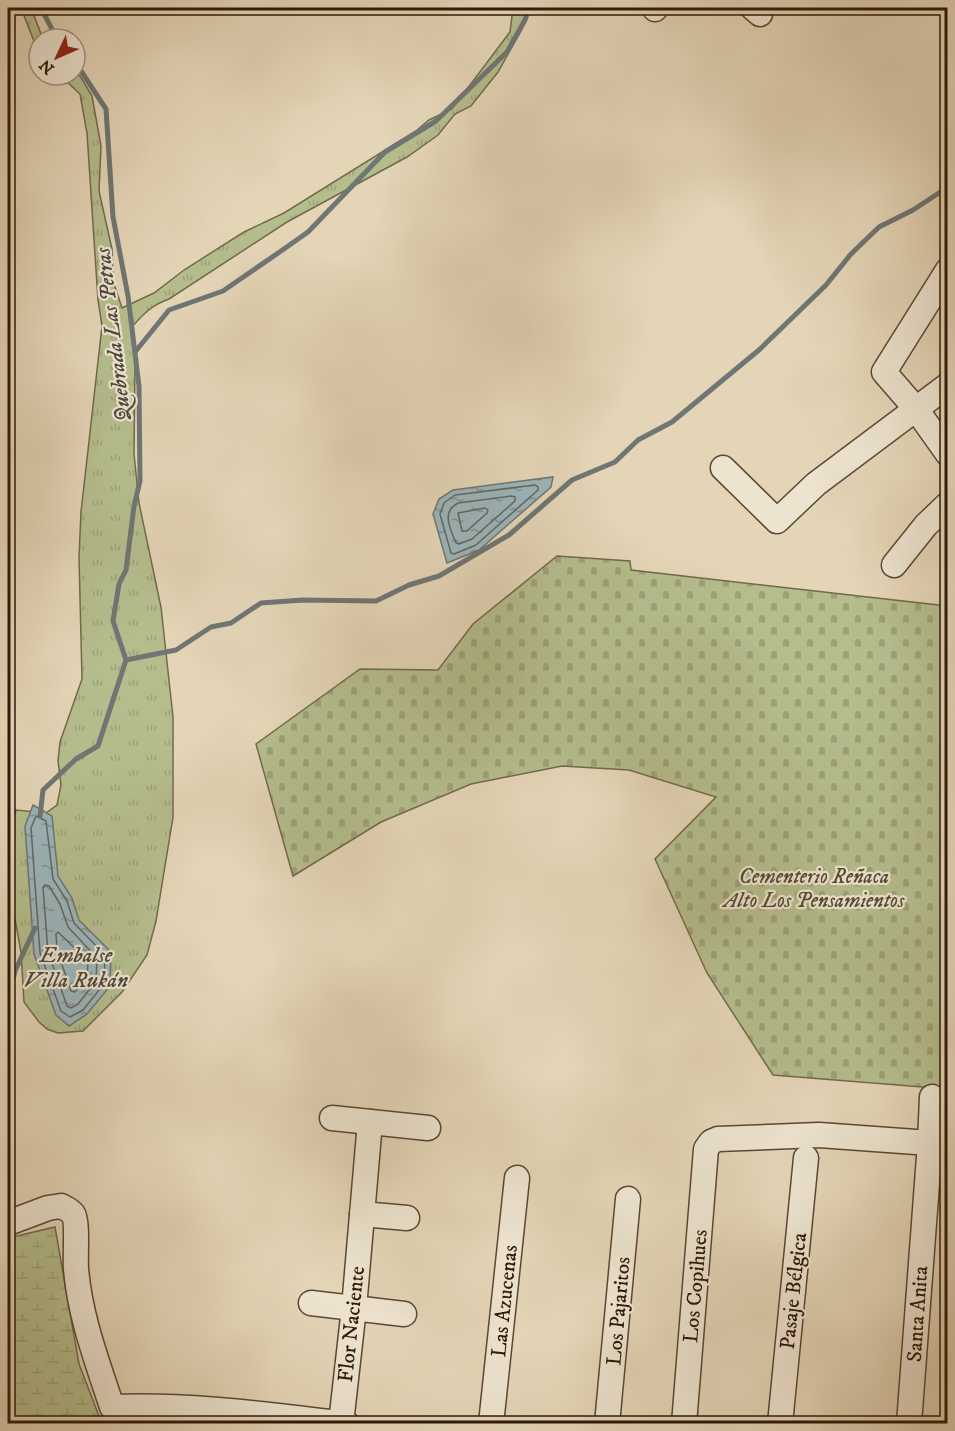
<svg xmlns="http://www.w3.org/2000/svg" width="955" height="1431" viewBox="0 0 955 1431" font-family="'IM FELL DW Pica',serif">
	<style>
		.grass { fill: url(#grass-tufts); stroke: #716a4b; stroke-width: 1.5 }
		.wetland { fill: url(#wetland-marsh); stroke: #716a4b; stroke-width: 1.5 }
		.cemetery { fill: url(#cemetery-stones); stroke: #716a4b; stroke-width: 1.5 }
		.water { fill: url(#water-ripples); stroke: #6f7674; stroke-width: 1.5 }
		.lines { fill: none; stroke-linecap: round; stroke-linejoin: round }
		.shore { stroke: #646662; stroke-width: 1.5 }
		.stream { stroke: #6f7674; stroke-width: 5 }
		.minor-casing { stroke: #5b4734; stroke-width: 27 }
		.minor { stroke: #ede4d0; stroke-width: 24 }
		.labels { text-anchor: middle; stroke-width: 4.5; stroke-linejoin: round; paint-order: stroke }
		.park-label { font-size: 21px; font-style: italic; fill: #564a31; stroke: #ede4d0 }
		.street-label { font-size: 21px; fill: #2d1809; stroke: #ede4d0 }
		.water-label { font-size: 22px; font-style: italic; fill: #4e473e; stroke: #ede4d0 }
	</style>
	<defs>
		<pattern id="grass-tufts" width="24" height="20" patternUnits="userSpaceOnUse" patternTransform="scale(1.5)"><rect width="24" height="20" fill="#b5bd8d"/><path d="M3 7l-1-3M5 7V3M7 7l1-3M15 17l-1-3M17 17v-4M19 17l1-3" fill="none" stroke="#9ca278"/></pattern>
		<pattern id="wetland-marsh" width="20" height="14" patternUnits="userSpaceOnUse" patternTransform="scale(1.5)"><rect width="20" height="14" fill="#b5bd8d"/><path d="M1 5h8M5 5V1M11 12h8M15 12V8" fill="none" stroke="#9ca278"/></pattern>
		<pattern id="cemetery-stones" width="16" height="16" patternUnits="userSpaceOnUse" patternTransform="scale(1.5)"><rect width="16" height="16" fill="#b5bd8d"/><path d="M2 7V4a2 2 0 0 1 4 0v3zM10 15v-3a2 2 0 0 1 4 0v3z" fill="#9ca278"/></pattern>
		<pattern id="water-ripples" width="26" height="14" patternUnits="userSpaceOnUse" patternTransform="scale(1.5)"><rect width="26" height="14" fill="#9bb5bb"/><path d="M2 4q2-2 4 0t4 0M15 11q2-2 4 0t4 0" fill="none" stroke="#7f9296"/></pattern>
	</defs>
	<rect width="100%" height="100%" fill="#e4d5b7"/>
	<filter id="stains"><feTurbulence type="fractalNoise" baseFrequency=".00333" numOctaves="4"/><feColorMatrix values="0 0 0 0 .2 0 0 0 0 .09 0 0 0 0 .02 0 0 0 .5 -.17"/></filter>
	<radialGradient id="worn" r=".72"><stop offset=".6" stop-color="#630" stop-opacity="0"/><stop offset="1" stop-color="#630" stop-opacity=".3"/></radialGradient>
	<g class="grass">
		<polygon points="21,8 31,8 43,39 39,39 39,54"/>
		<path d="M513 8H527L522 29 498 72 471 106 455 114 438 135 407 157 287 222 169 299C152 305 143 314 131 328L135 364 134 454 139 503 161 607 173 717V817L156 921 147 955 122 992 83 1031 58 1033 47 1029 39 1022 24 1002 21 952 8 880V845L16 810 46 813 57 805 61 785 58 761 60 742 82 679 79 557 81 512 102 326 98 300 87 133 80 94 60 75H75V73L80 76 92 96 101 146 99 191 112 249 113 281 122 308 154 293 184 270 244 232 284 213 416 131 429 120 452 109 510 32Z"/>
	</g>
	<polygon class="wetland" points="55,1227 79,1364 99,1416 98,1423 8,1423 8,1238"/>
	<polygon class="cemetery" points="557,556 630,561 631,570 947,606 947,1089 773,1075 707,973 655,859 716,797 629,770 562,766 471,784 381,822 293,876 256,744 360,669 438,670 473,624"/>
	<g class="water">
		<polygon points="553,477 551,487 479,550 447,563 433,514 439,499 453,490"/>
		<polygon points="33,805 52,816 58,876 72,898 79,920 111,952 110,986 87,1014 69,1026 56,1015 34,954 25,826"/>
	</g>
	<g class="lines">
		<g class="shore">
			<polygon points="535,485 538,487 538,490 476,545 454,554 451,553 440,514 444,503 455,495"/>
			<path d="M512 496 515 497V501L472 539 459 544 456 543C450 528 441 512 458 503Z"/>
			<polygon points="485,508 488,510 487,513 467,531 462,531 458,513"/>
			<polygon points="36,816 46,821 53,879 67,901 74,923 105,955 104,984 83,1010 70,1017 61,1011 40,953 31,828"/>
			<polygon points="45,885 49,886 60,904 68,927 97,958 96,981 78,1004 71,1008 67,1006 48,952 43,888"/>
			<polygon points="58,932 88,961 87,978 75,992 71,991 57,950 56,934"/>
		</g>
		<g class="stream">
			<polyline points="41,8 57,39"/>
			<polyline points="135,352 169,310 223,291 281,251 308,232 385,152 436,121 507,52 525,20 529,8"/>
			<polyline points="126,660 176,650 211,627 231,623 261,603 303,600 376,601 409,585 439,576 509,535 572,480 615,462 638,440 672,422 759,350 826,285 851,254 879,227 913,210 948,187"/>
			<polyline points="40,816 43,790 76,759 98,746 126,660 113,621 119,584 126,570 134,506 140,481 139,386 128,296 113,217 106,109 75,62"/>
			<polyline points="8,1003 15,971 35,928"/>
		</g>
		<defs>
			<g id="minor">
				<polyline points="753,8 760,14"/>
				<polyline points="655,9 656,8"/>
				<polyline points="948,270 884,372 916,409 948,454"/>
				<polyline points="723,468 777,521 816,484 948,385"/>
				<polyline points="894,565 926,525 948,504"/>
				<polyline points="332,1118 428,1128"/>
				<polyline points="362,1214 407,1218"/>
				<path d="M8 1223 48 1208 61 1206C65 1208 70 1210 73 1214 78 1221 75 1257 76 1269 80 1317 97 1361 112 1407 191 1404 269 1415 347 1424"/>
				<polyline points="311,1303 404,1314"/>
				<polyline points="341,1423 354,1308 370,1122"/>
				<polyline points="491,1424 517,1178"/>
				<polyline points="607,1424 628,1199"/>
				<polyline points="684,1424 706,1149 711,1142 718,1139 819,1135 930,1143"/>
				<polyline points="780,1424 806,1158"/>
				<polyline points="909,1424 930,1143 932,1097"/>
			</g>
		</defs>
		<use href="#minor" class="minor-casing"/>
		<use href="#minor" class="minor"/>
	</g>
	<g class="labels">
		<g class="park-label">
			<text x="814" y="883">Cementerio Reñaca<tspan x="814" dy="24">Alto Los Pensamientos</tspan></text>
		</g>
		<g class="street-label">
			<text transform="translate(695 1286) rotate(-85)" y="7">Los Copihues</text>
			<text transform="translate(793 1291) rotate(-84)" y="7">Pasaje Bélgica</text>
			<text transform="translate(504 1301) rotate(-84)" y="7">Las Azucenas</text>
			<text transform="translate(618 1311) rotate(-85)" y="7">Los Pajaritos</text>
			<text transform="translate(917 1314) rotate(-86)" y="7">Santa Anita</text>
			<text transform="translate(351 1324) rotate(-84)" y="7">Flor Naciente</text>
		</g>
		<g class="water-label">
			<text transform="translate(112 335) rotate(-97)" y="8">Quebrada Las Petras</text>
			<text x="76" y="962">Embalse<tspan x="76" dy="25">Villa Rukán</tspan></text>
		</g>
	</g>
	<rect width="955" height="1431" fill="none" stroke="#e4d5b7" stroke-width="30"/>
	<rect x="9" y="9" width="937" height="1413" fill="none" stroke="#2d1809" stroke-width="3"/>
	<rect x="15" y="15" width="925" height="1401" fill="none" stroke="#2d1809" stroke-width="1.5"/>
	<g transform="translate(57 57) rotate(226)"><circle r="28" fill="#ede4d0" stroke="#a09280" stroke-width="1.5"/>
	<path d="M0-4.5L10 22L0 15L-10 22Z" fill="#8f2418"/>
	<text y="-9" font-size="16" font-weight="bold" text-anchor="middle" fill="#2d1809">N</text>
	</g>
	<rect width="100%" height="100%" filter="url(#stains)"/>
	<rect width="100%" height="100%" fill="url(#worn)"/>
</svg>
